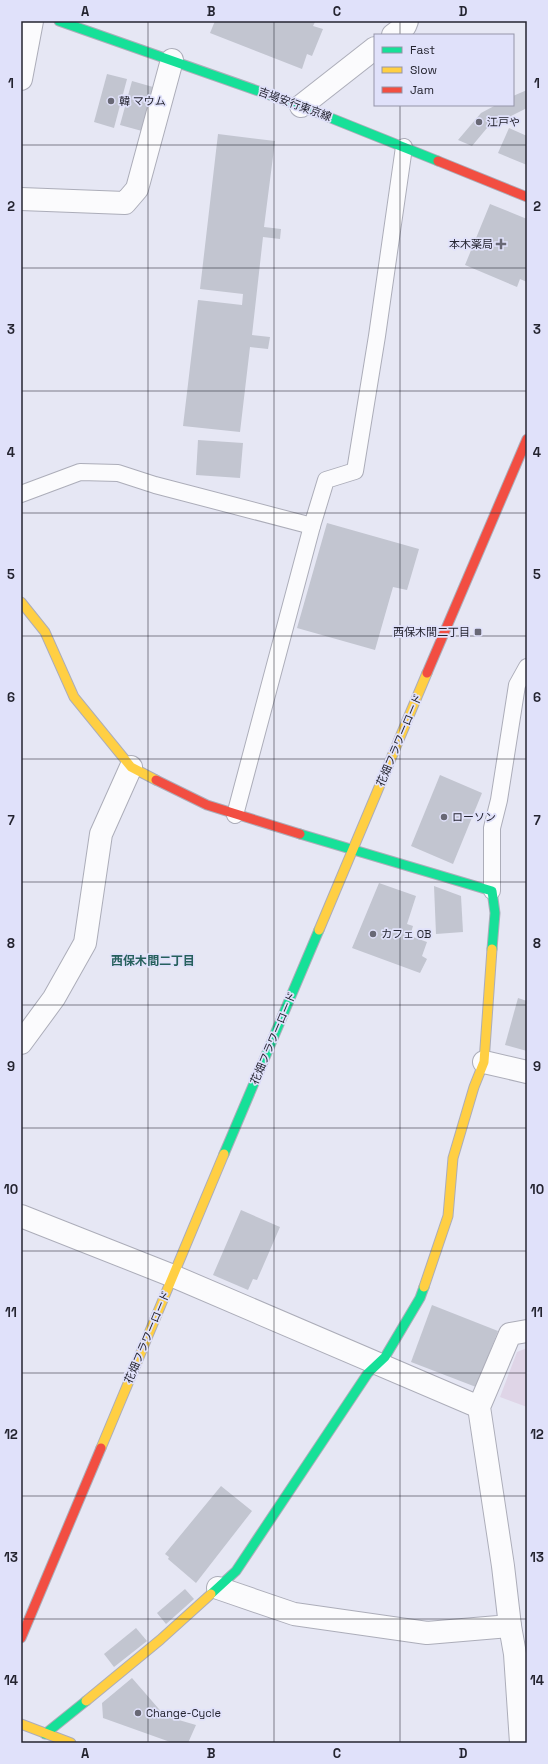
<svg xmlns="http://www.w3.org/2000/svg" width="548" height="1764" viewBox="0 0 548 1764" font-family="'Space Grotesk','Noto Sans JP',sans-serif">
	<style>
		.green { fill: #dfd5e7 }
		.building { fill: #c2c5d0 }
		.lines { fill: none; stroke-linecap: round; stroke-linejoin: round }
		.lane-casing { stroke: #acadb9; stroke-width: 18 }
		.street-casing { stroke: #acadb9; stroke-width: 24 }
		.fast-casing { stroke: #acadb9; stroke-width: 11 }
		.slow-casing { stroke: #acadb9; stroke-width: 11 }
		.jam-casing { stroke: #acadb9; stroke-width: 11 }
		.lane { stroke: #fbfbfd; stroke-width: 16 }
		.street { stroke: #fbfbfd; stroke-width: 22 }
		.fast { stroke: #16e098; stroke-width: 9 }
		.slow { stroke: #ffcf43; stroke-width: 9 }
		.jam { stroke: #f24e42; stroke-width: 9 }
		.grid { fill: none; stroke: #242430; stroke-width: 1; stroke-opacity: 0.55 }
		.poi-dot { fill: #686875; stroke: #e0e1fa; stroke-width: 1.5 }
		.labels { text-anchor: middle; stroke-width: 3.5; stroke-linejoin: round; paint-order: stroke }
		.poi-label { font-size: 11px; fill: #242430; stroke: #e0e1fa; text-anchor: start }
		.street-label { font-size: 11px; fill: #242430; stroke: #e0e1fa }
		.neighbourhood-label { font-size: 12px; font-weight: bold; fill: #26605d; stroke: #e0e1fa }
		.neatline { fill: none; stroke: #242430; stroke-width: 1.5 }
		.grid-label { font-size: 13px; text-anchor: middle; font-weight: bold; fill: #242430 }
	</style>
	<rect width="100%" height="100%" fill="#e6e7f4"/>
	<polygon class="green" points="527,1348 527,1407 500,1397 517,1352"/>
	<g class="building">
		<polygon points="215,21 313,21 315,22 313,26 323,29 312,56 307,54 302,69 210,33"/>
		<polygon points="107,74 127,79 114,128 94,122"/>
		<polygon points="132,81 153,87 142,131 120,125"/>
		<polygon points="527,90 527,108 487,128 472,146 458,140 481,113 496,105 513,105 513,96"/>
		<polygon points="509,128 527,136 527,165 498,153"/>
		<polygon points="218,134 275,141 264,227 281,229 280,239 263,237 252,335 270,337 268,349 250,347 240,432 183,426 198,300 242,305 243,294 200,289"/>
		<polygon points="490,204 527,219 527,282 520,279 517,287 465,265"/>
		<polygon points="198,440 243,443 240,478 196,475"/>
		<polygon points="327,523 419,549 407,590 393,587 375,650 297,628"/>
		<polygon points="440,775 482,793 453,864 411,846"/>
		<polygon points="379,883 416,896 407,924 413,926 410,936 427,942 422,956 427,959 420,973 352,948"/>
		<polygon points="434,886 461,896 463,932 436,934"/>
		<polygon points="518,998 527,1001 527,1051 505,1045"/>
		<polygon points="241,1210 280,1227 257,1280 253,1279 248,1290 213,1275"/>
		<polygon points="432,1305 498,1331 476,1387 411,1362"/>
		<polygon points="221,1486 252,1511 196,1583 168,1559 169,1557 165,1554"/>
		<polygon points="185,1589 194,1599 166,1624 157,1613"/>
		<polygon points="136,1628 147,1641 114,1667 104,1654"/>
		<polygon points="132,1678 165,1716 196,1725 188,1743 173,1743 103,1718 102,1703"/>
	</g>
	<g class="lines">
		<defs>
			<g id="lane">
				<polyline points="21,494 80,472 118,473 155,485 312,526 235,815"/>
				<polyline points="312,526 326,480 355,471 377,336 404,147"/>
				<polyline points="492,891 492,828 499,800 517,685 527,667"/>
			</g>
			<g id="street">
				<polyline points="393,35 405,26 407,21"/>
				<polyline points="21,79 32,21"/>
				<polyline points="301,106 375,48"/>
				<polyline points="21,199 125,203 137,189 172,60"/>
				<polyline points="21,1043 54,998 85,943 101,834 131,767"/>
				<polyline points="484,1062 527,1072"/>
				<polyline points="21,1216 173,1276 479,1407"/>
				<polyline points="218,1588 294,1614 427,1633 510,1626 503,1566 479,1407 510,1334 527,1331"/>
				<polyline points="510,1626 515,1654 521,1743"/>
			</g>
			<g id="fast">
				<polyline points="59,21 301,106 438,161"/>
				<polyline points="300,834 492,891 495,913 492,949"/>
				<polyline points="224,1154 319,930"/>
				<polyline points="211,1594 236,1571 368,1373 385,1357 420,1298 424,1287"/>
				<polyline points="45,1734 86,1701"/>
			</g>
			<g id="slow">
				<polyline points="21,602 45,632 74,697 131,767 156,780"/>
				<polyline points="319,930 427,673"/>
				<polyline points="424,1287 448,1216 453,1158 474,1087 484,1062 492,949"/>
				<polyline points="101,1448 224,1154"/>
				<polyline points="86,1701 160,1640 211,1594"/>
				<polyline points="21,1724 71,1743"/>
			</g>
			<g id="jam">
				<polyline points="438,161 527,197"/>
				<polyline points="427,673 527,439"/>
				<polyline points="156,780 207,805 300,834"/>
				<polyline points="21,1638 101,1448"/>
			</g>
		</defs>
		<use href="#lane" class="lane-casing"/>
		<use href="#street" class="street-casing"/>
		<use href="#fast" class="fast-casing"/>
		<use href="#slow" class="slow-casing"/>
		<use href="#jam" class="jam-casing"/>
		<use href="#lane" class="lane"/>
		<use href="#street" class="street"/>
		<use href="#fast" class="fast"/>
		<use href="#slow" class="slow"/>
		<use href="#jam" class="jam"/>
	</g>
	<path class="grid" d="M148 21V1743M274 21V1743M400 21V35M400 105V1743M21 145H527M21 268H527M21 391H527M21 513H527M21 636H527M21 759H527M21 882H527M21 1005H527M21 1128H527M21 1251H527M21 1373H527M21 1496H527M21 1619H527"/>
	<g class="poi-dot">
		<circle cx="111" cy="101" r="4"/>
		<circle cx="479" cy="122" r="4"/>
		<path d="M499 238h4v4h4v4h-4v4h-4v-4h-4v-4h4z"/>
		<rect x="474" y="628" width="8" height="8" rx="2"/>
		<circle cx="444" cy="817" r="4"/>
		<circle cx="373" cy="934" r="4"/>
		<circle cx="138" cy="1713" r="4"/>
	</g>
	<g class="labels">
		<g class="poi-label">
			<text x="119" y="105">韓 マウム</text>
			<text x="487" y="126">江戸や</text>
			<text x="493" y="248" text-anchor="end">本木薬局</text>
			<text x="470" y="636" text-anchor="end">西保木間二丁目</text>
			<text x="452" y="821">ローソン</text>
			<text x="381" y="938">カフェ OB</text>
			<text x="146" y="1717">Change-Cycle</text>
		</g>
		<g class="street-label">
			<text transform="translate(295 104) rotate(20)" y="4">吉場安行東京線</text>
			<text transform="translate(399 740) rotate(-67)" y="4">花畑フラワーロード</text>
			<text transform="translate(273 1038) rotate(-67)" y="4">花畑フラワーロード</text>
			<text transform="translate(147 1337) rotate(-67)" y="4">花畑フラワーロード</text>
		</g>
		<g class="neighbourhood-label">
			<text x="153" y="965">西保木間二丁目</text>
		</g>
	</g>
	<rect width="548" height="1764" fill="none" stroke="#e0e1fa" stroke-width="44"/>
	<rect x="374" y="34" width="140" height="72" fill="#e0e1fa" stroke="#9595a9"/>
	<rect x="382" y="47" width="20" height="6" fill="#16e098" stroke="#9595a9"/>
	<text x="410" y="54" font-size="12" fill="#242430">Fast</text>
	<rect x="382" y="67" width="20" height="6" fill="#ffcf43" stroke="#9595a9"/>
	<text x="410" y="74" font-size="12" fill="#242430">Slow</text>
	<rect x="382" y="87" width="20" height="6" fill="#f24e42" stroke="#9595a9"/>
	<text x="410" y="94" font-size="12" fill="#242430">Jam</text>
	<rect x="22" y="22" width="504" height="1720" class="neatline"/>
	<g class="grid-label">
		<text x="85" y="16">A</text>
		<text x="211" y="16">B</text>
		<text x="337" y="16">C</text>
		<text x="463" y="16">D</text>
		<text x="11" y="88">1</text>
		<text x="537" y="88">1</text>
		<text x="11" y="211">2</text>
		<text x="537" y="211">2</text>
		<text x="11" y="334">3</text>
		<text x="537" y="334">3</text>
		<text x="11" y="457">4</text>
		<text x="537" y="457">4</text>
		<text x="11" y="579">5</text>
		<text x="537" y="579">5</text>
		<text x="11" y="702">6</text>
		<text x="537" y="702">6</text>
		<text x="11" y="825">7</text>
		<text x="537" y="825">7</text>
		<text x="11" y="948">8</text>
		<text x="537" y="948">8</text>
		<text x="11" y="1071">9</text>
		<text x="537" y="1071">9</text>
		<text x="11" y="1194">10</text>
		<text x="537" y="1194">10</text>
		<text x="11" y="1317">11</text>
		<text x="537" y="1317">11</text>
		<text x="11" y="1439">12</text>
		<text x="537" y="1439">12</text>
		<text x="11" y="1562">13</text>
		<text x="537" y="1562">13</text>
		<text x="11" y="1685">14</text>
		<text x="537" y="1685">14</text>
		<text x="85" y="1758">A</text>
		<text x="211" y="1758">B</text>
		<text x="337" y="1758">C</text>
		<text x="463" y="1758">D</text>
	</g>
</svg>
